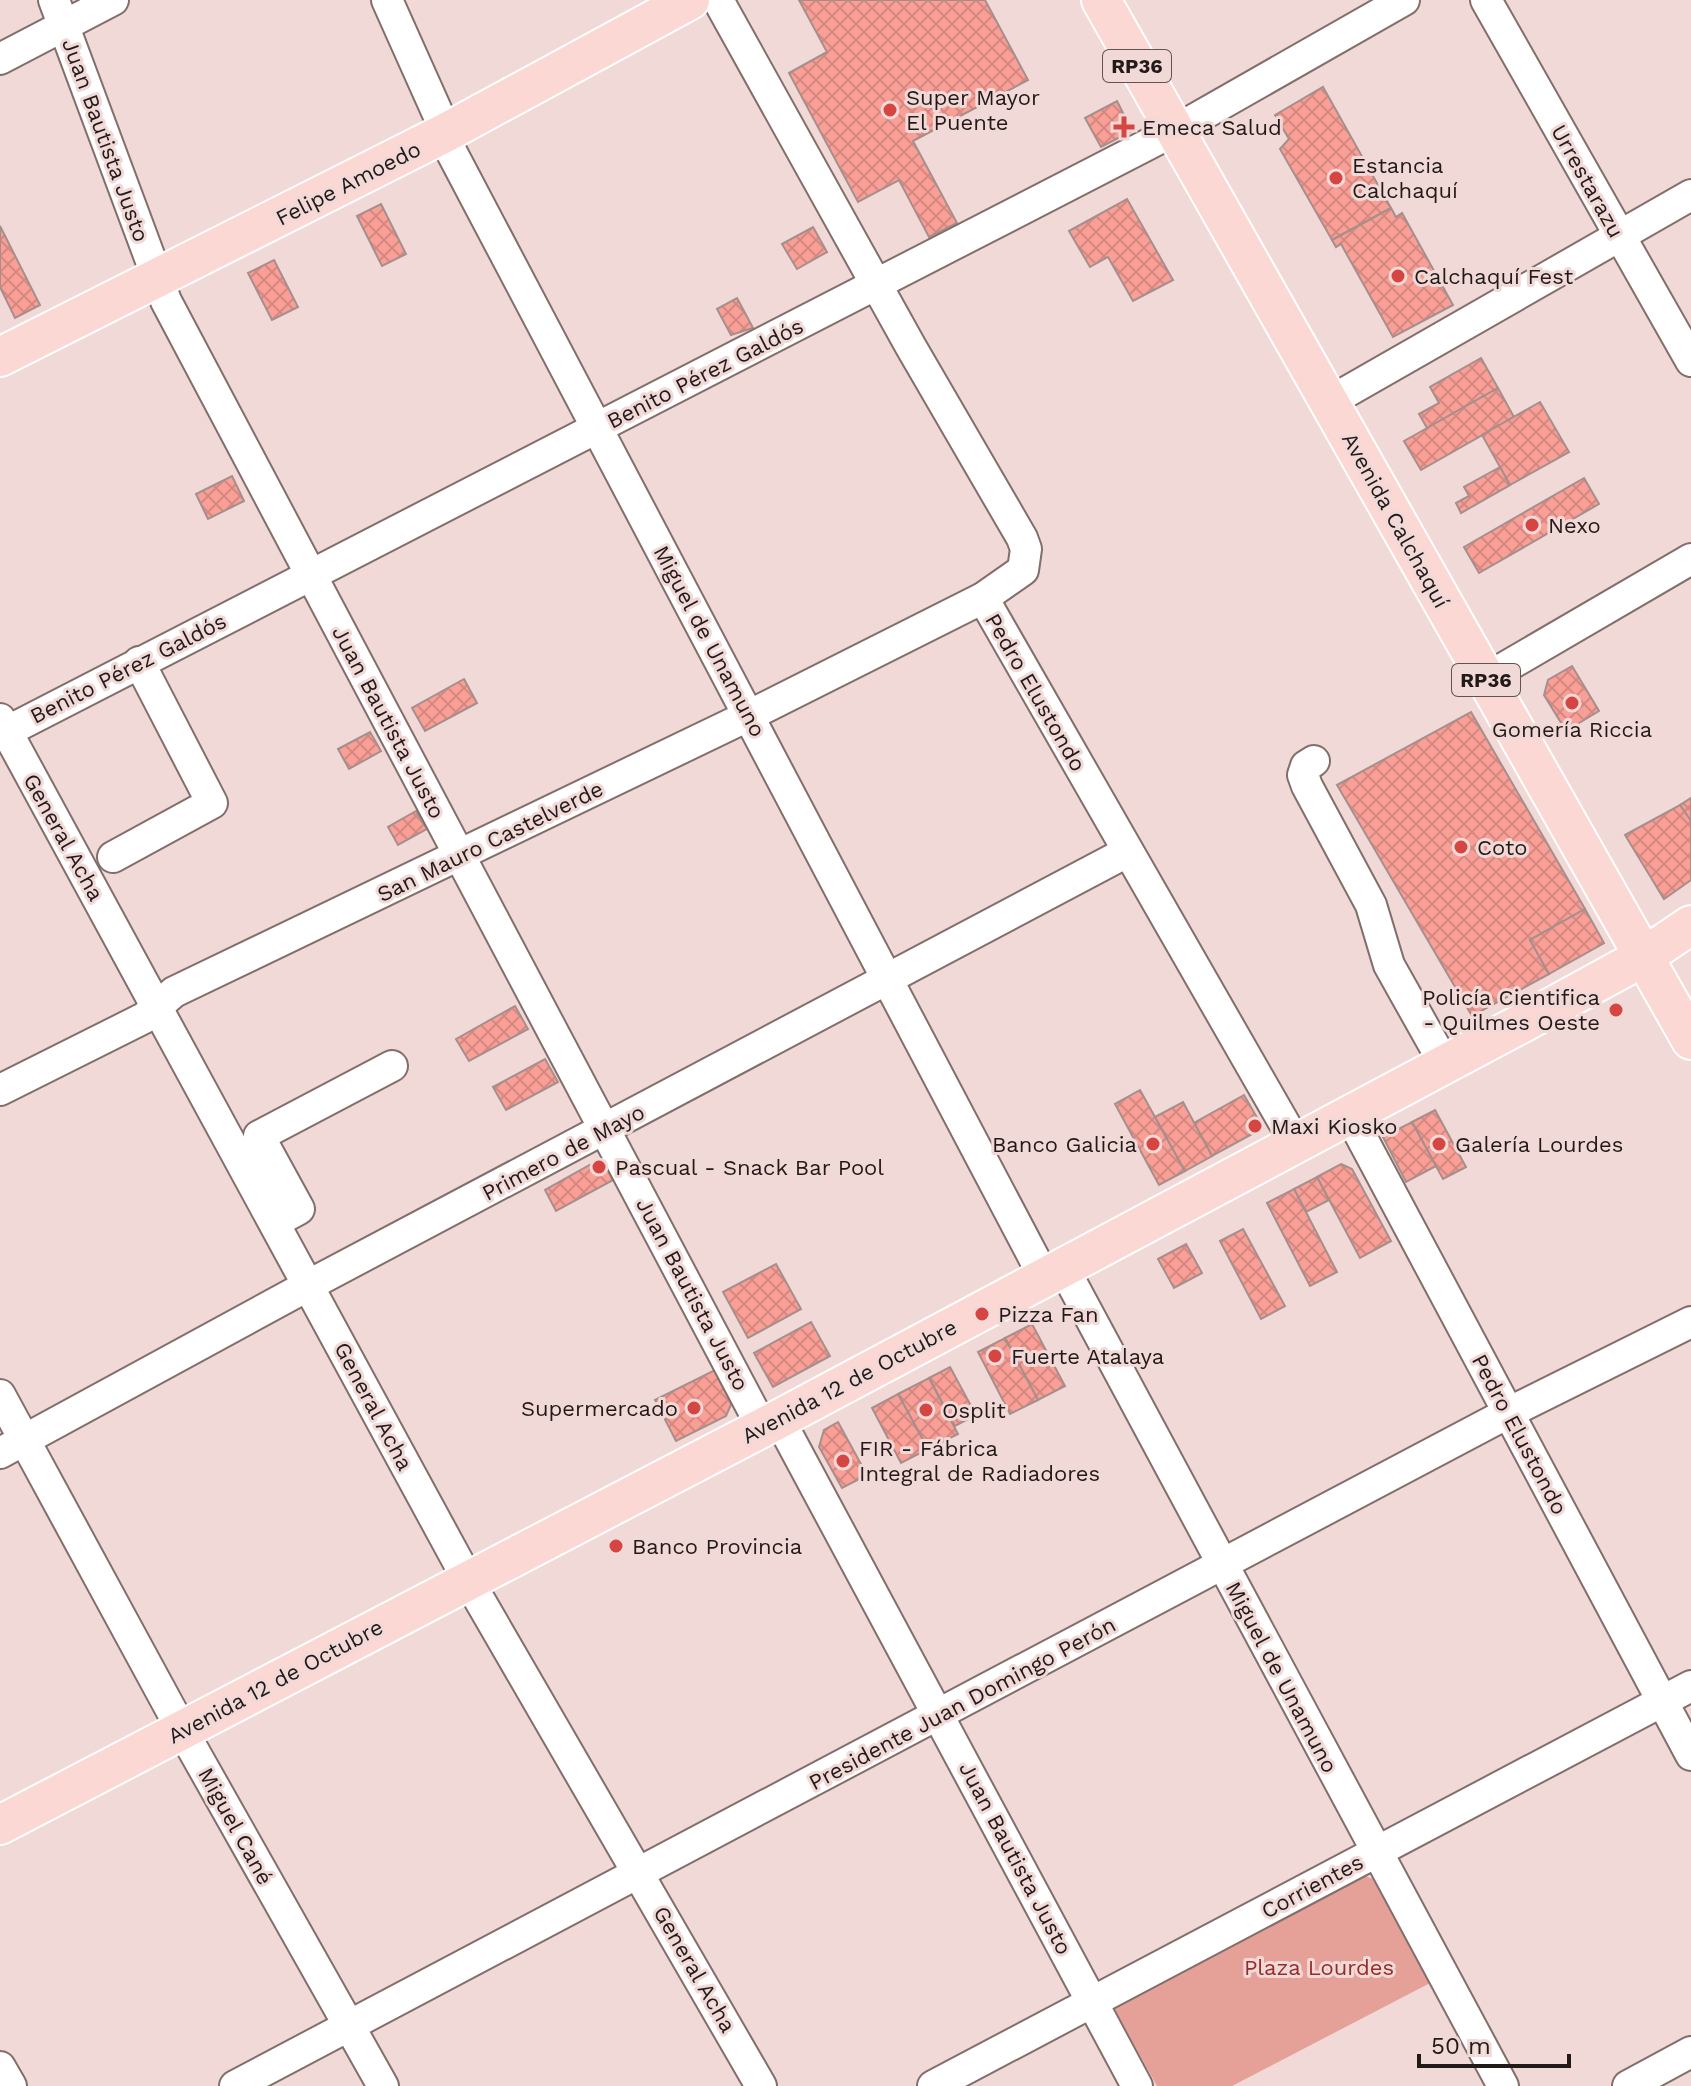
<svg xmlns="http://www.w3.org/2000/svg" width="1691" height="2086" viewBox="0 0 1691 2086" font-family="'Work Sans',sans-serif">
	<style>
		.park { fill: #e5a098 }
		.building { fill: url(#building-cross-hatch); stroke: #a58f8d; stroke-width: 2 }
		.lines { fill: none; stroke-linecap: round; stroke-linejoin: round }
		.minor-casing { stroke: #826e6b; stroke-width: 34 }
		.major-casing { stroke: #fff; stroke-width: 42 }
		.minor { stroke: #fff; stroke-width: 30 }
		.major { stroke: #fbd8d4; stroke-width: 38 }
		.poi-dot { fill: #d54642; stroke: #f1d9d7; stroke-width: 3 }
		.labels { text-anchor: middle; stroke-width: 6; stroke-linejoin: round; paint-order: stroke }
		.shield { fill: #f1d9d7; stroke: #605352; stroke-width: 2 }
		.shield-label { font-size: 20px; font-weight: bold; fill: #221a19 }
		.poi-label { font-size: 22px; fill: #221a19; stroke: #f1d9d7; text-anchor: start }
		.street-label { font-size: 22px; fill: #221a19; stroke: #f1d9d7 }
		.park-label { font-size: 22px; fill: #942c2a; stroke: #f1d9d7 }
	</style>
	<defs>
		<pattern id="building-cross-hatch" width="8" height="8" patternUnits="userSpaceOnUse" patternTransform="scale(2)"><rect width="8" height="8" fill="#f99f96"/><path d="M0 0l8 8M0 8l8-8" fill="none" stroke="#d58881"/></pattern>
	</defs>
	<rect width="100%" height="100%" fill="#f1d9d7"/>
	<polygon class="park" points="1357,1873 1379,1881 1432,1982 1232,2086 1157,2086 1111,2003"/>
	<g class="building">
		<polygon points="799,0 985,0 1028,80 913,141 957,223 929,237 899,180 858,202 789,73 827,52"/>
		<polygon points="1323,87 1391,208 1332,240 1280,149 1289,139 1275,115"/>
		<polygon points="1117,101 1132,131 1101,147 1085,118"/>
		<polygon points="1127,199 1173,280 1133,301 1108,257 1090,267 1069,231"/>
		<polygon points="381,204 406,254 382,266 357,216"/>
		<polygon points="1391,208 1396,217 1402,213 1453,305 1393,337 1341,244 1336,247 1332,240"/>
		<polygon points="0,226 40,305 15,318 0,287"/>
		<polygon points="813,227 827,252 797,269 782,244"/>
		<polygon points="274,260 298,307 272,320 248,273"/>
		<polygon points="737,298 753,328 731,335 717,309"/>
		<polygon points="1481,358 1498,388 1427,428 1419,414 1439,403 1430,387"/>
		<polygon points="1498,388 1514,417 1421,470 1404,441"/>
		<polygon points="1540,402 1569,452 1510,485 1482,435"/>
		<polygon points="1500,467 1510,485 1461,513 1456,503 1469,496 1464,487"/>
		<polygon points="232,476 244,501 208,519 196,494"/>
		<polygon points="1584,478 1599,504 1479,573 1464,547"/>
		<polygon points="1572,666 1599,711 1566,731 1544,695 1548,680"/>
		<polygon points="464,679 477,703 425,731 412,708"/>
		<polygon points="1471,712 1585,909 1530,940 1549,974 1472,1016 1337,785"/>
		<polygon points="370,732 381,751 349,769 338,749"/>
		<polygon points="1691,798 1691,821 1680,805"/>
		<polygon points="1680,805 1691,821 1691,880 1664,899 1625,835"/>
		<polygon points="416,811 427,829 398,845 388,827"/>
		<polygon points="1585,909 1604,943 1549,974 1530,940"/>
		<polygon points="515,1006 528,1029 469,1061 456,1039"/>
		<polygon points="545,1059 558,1082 506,1110 493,1087"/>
		<polygon points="1140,1090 1185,1171 1159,1185 1115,1104"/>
		<polygon points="1244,1095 1263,1128 1212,1156 1194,1123"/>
		<polygon points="1183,1102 1212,1156 1185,1171 1155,1117"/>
		<polygon points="1435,1110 1466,1167 1443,1179 1412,1122"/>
		<polygon points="1412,1122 1436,1166 1406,1182 1383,1137"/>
		<polygon points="593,1163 606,1167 613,1180 556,1211 545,1190"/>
		<polygon points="1341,1164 1352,1169 1391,1241 1360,1258 1317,1177"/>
		<polygon points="1317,1177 1329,1200 1306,1212 1294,1189"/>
		<polygon points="1294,1189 1337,1272 1310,1286 1267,1203"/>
		<polygon points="1243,1229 1285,1306 1261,1319 1220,1241"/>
		<polygon points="1186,1244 1202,1273 1174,1288 1158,1259"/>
		<polygon points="776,1264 801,1309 748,1338 723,1292"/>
		<polygon points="811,1322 830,1356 773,1387 754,1353"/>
		<polygon points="1032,1324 1065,1386 1038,1400 1005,1338"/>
		<polygon points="1005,1338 1038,1400 1010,1414 978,1352"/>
		<polygon points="950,1367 976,1415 955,1426 929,1378"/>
		<polygon points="717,1369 733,1400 726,1416 676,1441 655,1400"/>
		<polygon points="929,1378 958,1434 928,1449 898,1394"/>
		<polygon points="898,1394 928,1449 901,1463 872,1408"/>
		<polygon points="838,1422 867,1475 842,1488 819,1447 824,1430"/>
	</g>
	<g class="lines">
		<defs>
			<g id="minor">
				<polyline points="54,0 166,301 762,1427"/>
				<polyline points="387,0 438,114 452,153 1044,1277"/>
				<polyline points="1486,0 1691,361"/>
				<polyline points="0,59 113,0"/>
				<polyline points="1329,402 1691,195"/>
				<polyline points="983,598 1295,1142"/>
				<polyline points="1485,679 1691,559"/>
				<polyline points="0,719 468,1580 761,2086"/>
				<polyline points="0,735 1174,131 1404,0"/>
				<polyline points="1314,761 1306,766 1303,775 1307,786 1371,905 1389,965 1444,1063"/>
				<polyline points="113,857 212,803 139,662"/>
				<polyline points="0,1090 144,1018 174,992 750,715 983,598 1023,570 1026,549 1022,538 911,347 718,0"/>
				<polyline points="1349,1114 1691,1755"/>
				<polyline points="275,1222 299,1209 259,1136 392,1066"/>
				<polyline points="1063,1267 1503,2086"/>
				<polyline points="0,1395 182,1730 383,2086"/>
				<polyline points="779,1419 1137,2086"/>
				<polyline points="0,1453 309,1285 1127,852"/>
				<polyline points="0,2067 11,2086"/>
				<polyline points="235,2086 1508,1413 1691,1322"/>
				<polyline points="933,2086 1691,1686"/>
				<polyline points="1628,2086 1691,2052"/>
			</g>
			<g id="major">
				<polyline points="1101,0 1691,1040"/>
				<polyline points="0,357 445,133 690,0"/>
				<polyline points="0,1825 779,1419 1528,1020 1645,956 1691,925"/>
			</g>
		</defs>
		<use href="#minor" class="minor-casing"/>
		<use href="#major" class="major-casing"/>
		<use href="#minor" class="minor"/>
		<use href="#major" class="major"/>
	</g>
	<g class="poi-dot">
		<circle cx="890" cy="110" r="8"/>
		<path d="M1120 115h8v8h8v8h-8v8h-8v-8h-8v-8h8z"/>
		<circle cx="1336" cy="178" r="8"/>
		<circle cx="1398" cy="276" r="8"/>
		<circle cx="1532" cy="525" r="8"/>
		<circle cx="1572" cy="703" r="8"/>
		<circle cx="1461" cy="847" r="8"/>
		<circle cx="1616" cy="1010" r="8"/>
		<circle cx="1255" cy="1126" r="8"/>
		<circle cx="1153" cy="1144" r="8"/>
		<circle cx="1439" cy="1144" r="8"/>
		<circle cx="599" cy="1167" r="8"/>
		<circle cx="982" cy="1314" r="8"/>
		<circle cx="995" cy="1356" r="8"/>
		<circle cx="694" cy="1408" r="8"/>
		<circle cx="926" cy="1410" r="8"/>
		<circle cx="843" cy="1461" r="8"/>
		<circle cx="616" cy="1546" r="8"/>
	</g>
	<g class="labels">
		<g class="shield">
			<rect x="1103" y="50" width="68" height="32" rx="6"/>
			<rect x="1452" y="664" width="68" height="32" rx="6"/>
		</g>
		<g class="shield-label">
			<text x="1137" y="73">RP36</text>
			<text x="1486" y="687">RP36</text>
		</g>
		<g class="poi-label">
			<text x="906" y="105">Super Mayor<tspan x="906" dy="25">El Puente</tspan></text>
			<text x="1142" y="135">Emeca Salud</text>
			<text x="1352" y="173">Estancia<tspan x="1352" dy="25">Calchaquí</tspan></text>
			<text x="1414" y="284">Calchaquí Fest</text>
			<text x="1548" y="533">Nexo</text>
			<text x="1572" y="737" text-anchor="middle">Gomería Riccia</text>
			<text x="1477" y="855">Coto</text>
			<text x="1600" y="1005" text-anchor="end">Policía Cientifica<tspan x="1600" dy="25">- Quilmes Oeste</tspan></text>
			<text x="1271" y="1134">Maxi Kiosko</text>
			<text x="1137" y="1152" text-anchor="end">Banco Galicia</text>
			<text x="1455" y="1152">Galería Lourdes</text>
			<text x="615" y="1175">Pascual - Snack Bar Pool</text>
			<text x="998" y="1322">Pizza Fan</text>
			<text x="1011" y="1364">Fuerte Atalaya</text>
			<text x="678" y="1416" text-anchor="end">Supermercado</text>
			<text x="942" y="1418">Osplit</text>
			<text x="859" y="1456">FIR - Fábrica<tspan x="859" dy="25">Integral de Radiadores</tspan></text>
			<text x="632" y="1554">Banco Provincia</text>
		</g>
		<g class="street-label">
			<text transform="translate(106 140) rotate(70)" y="8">Juan Bautista Justo</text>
			<text transform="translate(1588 181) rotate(61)" y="8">Urrestarazu</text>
			<text transform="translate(348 183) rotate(-27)" y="8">Felipe Amoedo</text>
			<text transform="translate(705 373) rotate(-27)" y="8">Benito Pérez Galdós</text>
			<text transform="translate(1396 520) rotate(61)" y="8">Avenida Calchaquí</text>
			<text transform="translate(710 641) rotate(62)" y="8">Miguel de Unamuno</text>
			<text transform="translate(128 668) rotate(-27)" y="8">Benito Pérez Galdós</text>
			<text transform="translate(1036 692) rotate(60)" y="8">Pedro Elustondo</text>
			<text transform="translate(389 722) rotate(62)" y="8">Juan Bautista Justo</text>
			<text transform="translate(64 837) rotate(61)" y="8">General Acha</text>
			<text transform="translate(490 841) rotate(-26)" y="8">San Mauro Castelverde</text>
			<text transform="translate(563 1152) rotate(-28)" y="8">Primero de Mayo</text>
			<text transform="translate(693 1294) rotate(62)" y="8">Juan Bautista Justo</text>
			<text transform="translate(849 1381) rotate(-28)" y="8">Avenida 12 de Octubre</text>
			<text transform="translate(374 1406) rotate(62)" y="8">General Acha</text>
			<text transform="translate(1520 1434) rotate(62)" y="8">Pedro Elustondo</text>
			<text transform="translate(1282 1677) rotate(62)" y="8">Miguel de Unamuno</text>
			<text transform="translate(275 1681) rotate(-28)" y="8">Avenida 12 de Octubre</text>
			<text transform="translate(962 1703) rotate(-28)" y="8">Presidente Juan Domingo Perón</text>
			<text transform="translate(236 1826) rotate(61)" y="8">Miguel Cané</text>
			<text transform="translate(1016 1858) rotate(62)" y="8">Juan Bautista Justo</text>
			<text transform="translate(1312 1886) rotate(-28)" y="8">Corrientes</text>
			<text transform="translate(695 1969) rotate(60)" y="8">General Acha</text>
		</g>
		<g class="park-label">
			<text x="1319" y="1975">Plaza Lourdes</text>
		</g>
	</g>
	<path d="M1419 2054v12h150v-12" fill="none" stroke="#221a19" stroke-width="4"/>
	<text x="1431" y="2054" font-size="24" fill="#221a19" stroke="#f1d9d7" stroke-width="6" paint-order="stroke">50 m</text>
</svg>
